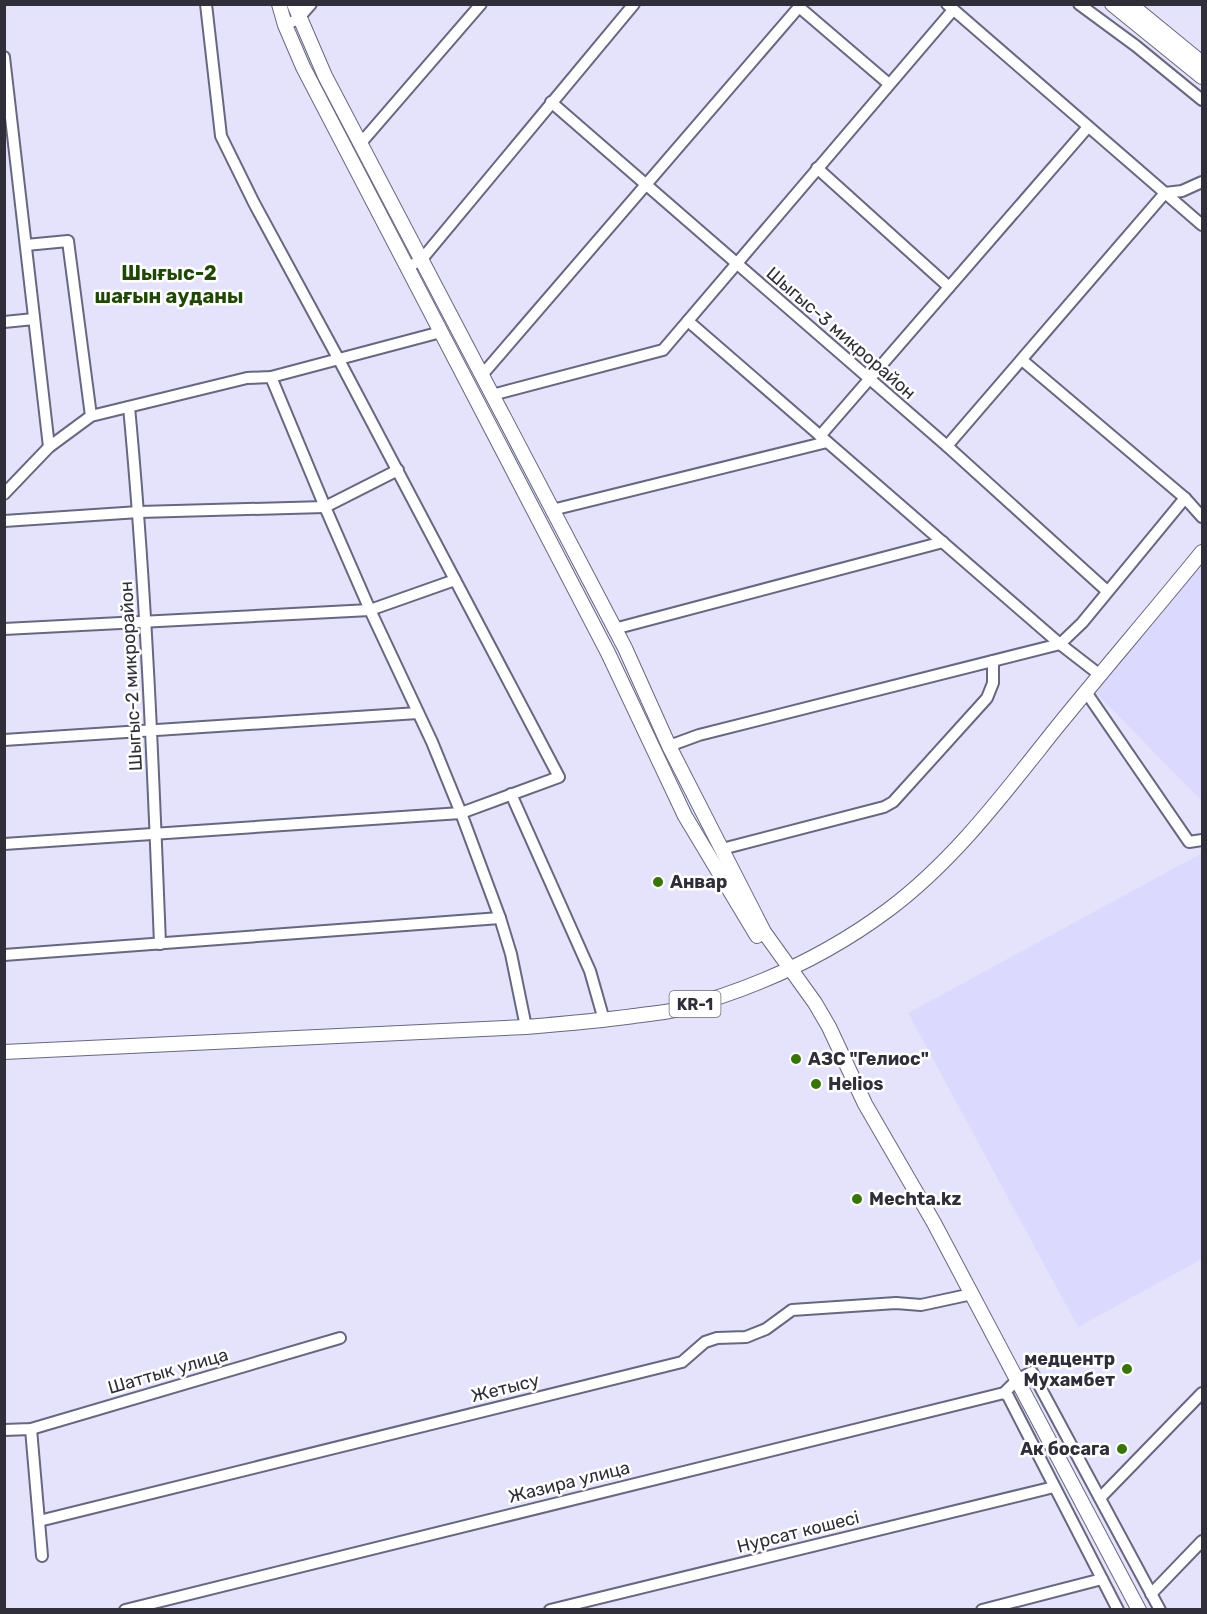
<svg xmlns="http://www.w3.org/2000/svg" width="1207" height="1614" viewBox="0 0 1207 1614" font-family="Rubik,sans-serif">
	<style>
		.built { fill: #dbdafe }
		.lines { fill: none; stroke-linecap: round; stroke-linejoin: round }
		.minor-casing { stroke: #676780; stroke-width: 14 }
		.major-casing { stroke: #676780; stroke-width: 16 }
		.minor { stroke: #fff; stroke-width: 10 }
		.major { stroke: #fff; stroke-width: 14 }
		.poi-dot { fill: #37740a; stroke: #fff; stroke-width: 2 }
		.labels { text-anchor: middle; stroke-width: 5; stroke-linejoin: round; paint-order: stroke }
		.shield { fill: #fff; stroke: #6d6d74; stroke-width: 1.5 }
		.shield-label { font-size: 16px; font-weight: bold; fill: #2f2e39 }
		.street-label { font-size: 18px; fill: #2f2e39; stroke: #fff }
		.poi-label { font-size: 18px; font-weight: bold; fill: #2f2e39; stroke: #fff; text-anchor: start }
		.neighbourhood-label { font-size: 20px; font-weight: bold; fill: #214707; stroke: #fff }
	</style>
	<rect width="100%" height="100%" fill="#e4e3fb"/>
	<g class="built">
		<polygon points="1202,553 1202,801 1090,687"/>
		<polygon points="1202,853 1202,1259 1078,1327 908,1013"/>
	</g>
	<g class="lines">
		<defs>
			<g id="minor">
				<polyline points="947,4 1202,225"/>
				<polyline points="1079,4 1136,46 1202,100"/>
				<polyline points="285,25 298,19 311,4"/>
				<polyline points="4,57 49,447"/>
				<polyline points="551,102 947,446 1107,591"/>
				<polyline points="360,144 481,4"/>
				<polyline points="817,168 949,287"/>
				<polyline points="26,245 68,241 91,416"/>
				<polyline points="407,268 422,259 634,4"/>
				<polyline points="688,321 1060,644 1100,675"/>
				<polyline points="4,322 34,319"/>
				<polyline points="1022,360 1185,498 1202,517"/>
				<polyline points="482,375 799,7 889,84"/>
				<polyline points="271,377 325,507 370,610 432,742 461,813 500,918 511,954 526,1027"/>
				<polyline points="492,395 663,350 953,10"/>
				<path d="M129 407C146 586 153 765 160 944"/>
				<polyline points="820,436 1088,127"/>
				<polyline points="947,446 1165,193 1182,191 1202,182"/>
				<polyline points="4,494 49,447 91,416 247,378 271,377 441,332"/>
				<polyline points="552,510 827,442"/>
				<polyline points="4,521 139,512 325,507 398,470"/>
				<polyline points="4,629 370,610 455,580"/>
				<polyline points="614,629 943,542"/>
				<polyline points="1086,692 1189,842 1202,840"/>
				<polyline points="4,740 418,713"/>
				<polyline points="669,746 699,735 1060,644 1082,623 1185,498"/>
				<polyline points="511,794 590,971 604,1020"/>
				<polyline points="4,844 461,813 559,777 338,358 254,203 221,136 206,4"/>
				<polyline points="722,849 884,807 893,802 987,698 993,683 993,661"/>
				<polyline points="4,955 500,918"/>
				<polyline points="1004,1393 1008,1396 1118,1610"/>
				<polyline points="31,1429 42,1556"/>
				<polyline points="4,1430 31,1429 340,1338"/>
				<polyline points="1100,1498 1202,1393"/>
				<polyline points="39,1521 682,1362 705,1342 717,1338 746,1337 766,1329 792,1310 896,1303 921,1305 972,1294"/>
				<polyline points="1151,1594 1202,1541"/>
				<polyline points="125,1610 1004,1393 1017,1380 1032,1372 1160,1610"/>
				<polyline points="550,1610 1054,1487"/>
				<polyline points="982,1610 1102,1579"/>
			</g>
			<g id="major">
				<polyline points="279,4 285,25 303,67 608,653 685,816 757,936"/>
				<polyline points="294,4 325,76 625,648 669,746 764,932 815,1003 829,1027 865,1104 934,1223 1139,1610"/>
				<polyline points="1112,4 1202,77"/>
				<polyline points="1130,4 1202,63"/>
				<path d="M4 1052 526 1027C562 1024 598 1021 634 1016 648 1014 662 1013 675 1010 751 990 825 957 888 910 955 860 1005 792 1057 727 1105 668 1154 611 1202 552"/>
			</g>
		</defs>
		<use href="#minor" class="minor-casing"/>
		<use href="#major" class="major-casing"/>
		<use href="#minor" class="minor"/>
		<use href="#major" class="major"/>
	</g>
	<g class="poi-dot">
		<circle cx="658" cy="882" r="6"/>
		<circle cx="796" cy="1059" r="6"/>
		<circle cx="816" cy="1084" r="6"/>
		<circle cx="857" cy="1199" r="6"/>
		<circle cx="1127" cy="1369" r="6"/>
		<circle cx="1122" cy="1449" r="6"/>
	</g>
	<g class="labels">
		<rect class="shield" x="669.5" y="991" width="51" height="26" rx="4.5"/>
		<g class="shield-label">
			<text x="695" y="1010">KR-1</text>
		</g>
		<g class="street-label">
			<text transform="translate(841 333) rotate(41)" y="6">Шыгыс-3 микрорайон</text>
			<text transform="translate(131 676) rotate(-93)" y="6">Шыгыс-2 микрорайон</text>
			<text transform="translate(168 1371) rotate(-16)" y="6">Шаттык улица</text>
			<text transform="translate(505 1388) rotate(-14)" y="6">Жетысу</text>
			<text transform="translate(569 1482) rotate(-14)" y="6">Жазира улица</text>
			<text transform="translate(798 1532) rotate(-14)" y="6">Нурсат кошесi</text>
		</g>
		<g class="poi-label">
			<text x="670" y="888">Анвар</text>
			<text x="808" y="1065">АЗС "Гелиос"</text>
			<text x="828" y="1090">Helios</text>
			<text x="869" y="1205">Mechta.kz</text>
			<text x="1115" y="1365" text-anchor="end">медцентр<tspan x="1115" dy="21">Мухамбет</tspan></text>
			<text x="1110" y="1455" text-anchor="end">Ак босага</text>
		</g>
		<g class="neighbourhood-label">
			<text x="169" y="280">Шығыс-2<tspan x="169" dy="23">шағын ауданы</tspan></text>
		</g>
	</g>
	<rect width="1207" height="1614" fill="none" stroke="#2f2e39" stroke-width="12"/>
</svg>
